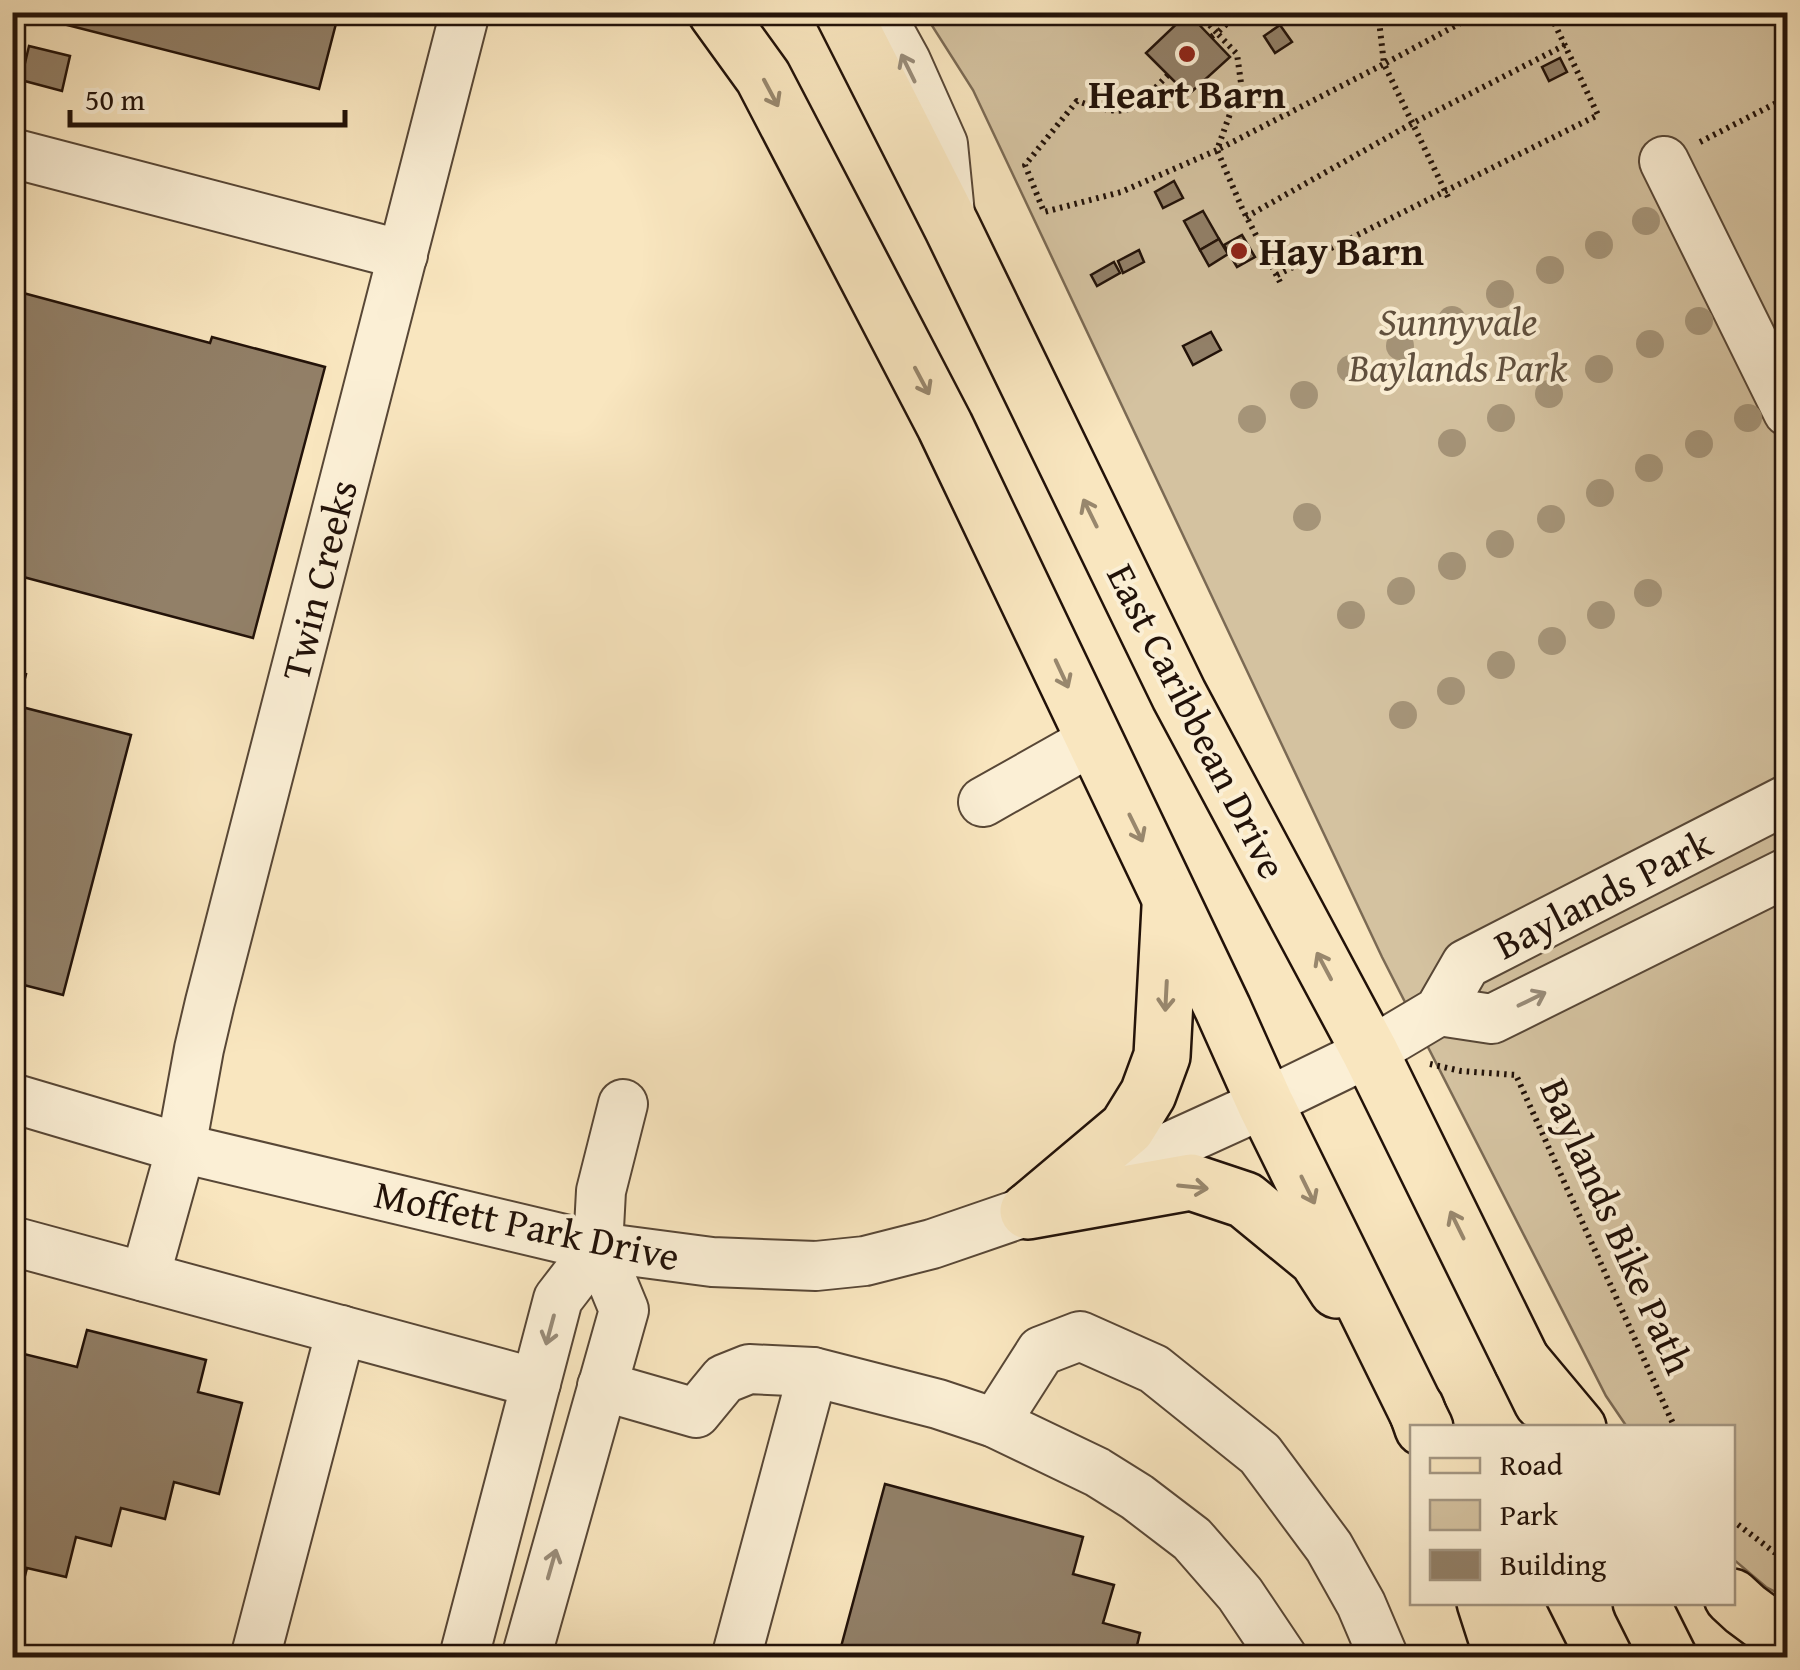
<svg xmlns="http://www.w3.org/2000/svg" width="1800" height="1670" viewBox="0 0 1800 1670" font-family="'Gentium Book Plus',serif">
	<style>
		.green { fill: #d4c2a0; stroke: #7b6a54; stroke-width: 2.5 }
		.building { fill: #928068; stroke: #221209; stroke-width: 2.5 }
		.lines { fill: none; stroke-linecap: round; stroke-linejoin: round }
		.minor-casing { stroke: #584736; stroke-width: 52 }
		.major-casing { stroke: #221209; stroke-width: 60 }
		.highway-casing { stroke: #221209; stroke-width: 60 }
		.path { stroke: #221209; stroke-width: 6; stroke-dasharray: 2.5 5; stroke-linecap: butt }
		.minor { stroke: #fbefd5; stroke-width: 48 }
		.major { stroke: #f9e6bf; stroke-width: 55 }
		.highway { stroke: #f9e6bf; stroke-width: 55 }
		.tree { fill: #a59478 }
		.oneway { stroke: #998c79 }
		.oneway2 { stroke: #98876d }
		.poi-dot { fill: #8f2418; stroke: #fbefd5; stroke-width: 4 }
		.labels { text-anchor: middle; stroke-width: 8; stroke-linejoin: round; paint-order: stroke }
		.poi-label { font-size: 40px; font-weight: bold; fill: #221209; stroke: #fbefd5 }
		.park-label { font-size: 40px; font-style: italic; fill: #60503e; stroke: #fbefd5 }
		.street-label { font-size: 40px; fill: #221209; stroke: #fbefd5 }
	</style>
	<rect width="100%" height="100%" fill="#f9e6bf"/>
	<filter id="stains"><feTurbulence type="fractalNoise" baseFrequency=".002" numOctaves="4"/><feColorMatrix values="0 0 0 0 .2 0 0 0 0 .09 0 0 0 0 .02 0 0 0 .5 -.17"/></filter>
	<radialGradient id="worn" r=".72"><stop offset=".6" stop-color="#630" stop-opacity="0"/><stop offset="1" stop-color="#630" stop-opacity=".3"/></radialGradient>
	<polygon class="green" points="924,13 1787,13 1787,1598 1766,1587 1733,1559 1732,1428 1627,1427 1606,1396 1382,957 973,90"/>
	<g class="building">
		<polygon points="16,12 339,12 319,89"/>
		<polygon points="1188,13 1230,57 1188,95 1146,53"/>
		<polygon points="1280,25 1292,42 1275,53 1264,36"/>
		<polygon points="29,46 70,56 62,91 21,80"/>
		<polygon points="1560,58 1567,72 1549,81 1542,67"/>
		<polygon points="1174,181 1183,198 1163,208 1155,192"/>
		<polygon points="1203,211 1219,239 1200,250 1184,221"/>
		<polygon points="1242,235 1255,257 1237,267 1224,245"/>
		<polygon points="1219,239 1228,254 1209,266 1200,250"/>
		<polygon points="1139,250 1144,262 1123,273 1118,261"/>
		<polygon points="1114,262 1120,273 1097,286 1091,275"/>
		<polygon points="12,290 210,343 212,337 325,367 253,638 12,574"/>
		<polygon points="1211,332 1221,350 1193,365 1183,346"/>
		<polygon points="12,670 26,674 18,706 131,735 63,995 12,982"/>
		<polygon points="87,1330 206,1360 198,1392 242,1403 219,1494 174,1482 165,1519 121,1508 111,1546 76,1537 66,1577 27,1568 12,1626 12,1351 77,1367"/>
		<polygon points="885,1484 1083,1537 1073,1574 1114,1585 1103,1623 1140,1633 1134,1658 838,1658"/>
	</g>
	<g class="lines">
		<defs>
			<g id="minor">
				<polyline points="879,12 906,61 943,144 950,214"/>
				<polyline points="12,153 403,255"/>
				<polyline points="1664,161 1788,412"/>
				<polyline points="983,802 1093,740"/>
				<polyline points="1439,1011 1492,1019 1788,872"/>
				<polyline points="12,1098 181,1148 598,1247 712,1262 816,1266 865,1261 932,1244 1028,1211 1265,1103 1370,1052 1439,1011 1466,964 1788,799"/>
				<polyline points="12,1241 536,1383"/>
				<polyline points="145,1277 181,1148 199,1049 210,1002 465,12"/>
				<polyline points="602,1386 696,1413 724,1379 749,1369 813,1372 938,1404 995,1423 1097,1472 1137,1497 1192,1539 1240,1594 1283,1658"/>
				<polyline points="995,1423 1041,1351 1080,1336 1154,1369 1260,1454 1329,1547 1361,1604 1384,1658"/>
				<polyline points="255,1658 341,1330"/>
				<polyline points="467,1658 466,1649 558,1299 598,1247"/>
				<polyline points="526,1658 624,1310 598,1247 601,1191 623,1104"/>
				<polyline points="736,1658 813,1372"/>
			</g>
			<g id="major">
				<polyline points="716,12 763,77 945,426 1223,1009 1265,1103 1425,1428"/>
				<polyline points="843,12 952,227 1179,695 1370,1052 1542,1402"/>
				<polyline points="1032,1208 1127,1128 1148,1094 1162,1056 1170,907"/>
				<polyline points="1028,1211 1191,1182 1245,1200 1317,1259 1337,1290"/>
				<polyline points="1513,1602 1541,1658"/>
				<polyline points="1641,1602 1669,1658"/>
			</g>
			<g id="highway">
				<polyline points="1522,1361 1578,1428"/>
				<polyline points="1416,1408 1423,1428"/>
				<polyline points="1732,1597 1745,1609 1788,1641"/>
				<polyline points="1485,1602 1503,1658"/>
			</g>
		</defs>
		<use href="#minor" class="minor-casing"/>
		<use href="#major" class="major-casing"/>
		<use href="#highway" class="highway-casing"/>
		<g class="path">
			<polyline points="1206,12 1205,20 1217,33 1211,37"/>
			<path d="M1168 75C1130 113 1131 119 1077 101L1025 165 1044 212 1121 192 1217 150 1241 83 1237 54 1217 33 1239 12"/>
			<polyline points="1700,142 1788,97"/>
			<polyline points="1448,197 1384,64 1481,12"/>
			<polyline points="1246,217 1413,123 1565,45"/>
			<polyline points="1277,275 1598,115 1549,12"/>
			<polyline points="1280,282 1242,208 1217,150 1384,64 1378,12"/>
			<polyline points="1430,1064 1461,1071 1516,1075 1675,1428"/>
			<polyline points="1732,1520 1774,1552 1788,1556"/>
		</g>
		<use href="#minor" class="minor"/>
		<use href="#major" class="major"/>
		<use href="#highway" class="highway"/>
	</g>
	<g class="tree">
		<circle cx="1646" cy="221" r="14"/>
		<circle cx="1599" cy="245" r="14"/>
		<circle cx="1550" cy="270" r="14"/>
		<circle cx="1500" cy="294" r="14"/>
		<circle cx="1452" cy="320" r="14"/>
		<circle cx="1699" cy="321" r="14"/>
		<circle cx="1650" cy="344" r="14"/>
		<circle cx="1400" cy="346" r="14"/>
		<circle cx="1351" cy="369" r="14"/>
		<circle cx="1599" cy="369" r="14"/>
		<circle cx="1549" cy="394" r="14"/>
		<circle cx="1304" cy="395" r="14"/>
		<circle cx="1501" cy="418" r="14"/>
		<circle cx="1748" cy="418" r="14"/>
		<circle cx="1252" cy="419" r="14"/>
		<circle cx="1452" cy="443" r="14"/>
		<circle cx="1699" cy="444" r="14"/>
		<circle cx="1649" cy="468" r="14"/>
		<circle cx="1600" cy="493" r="14"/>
		<circle cx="1307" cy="517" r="14"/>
		<circle cx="1551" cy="519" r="14"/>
		<circle cx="1500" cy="544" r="14"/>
		<circle cx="1452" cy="566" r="14"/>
		<circle cx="1401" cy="591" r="14"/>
		<circle cx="1648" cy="593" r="14"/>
		<circle cx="1351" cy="615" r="14"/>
		<circle cx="1601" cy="615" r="14"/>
		<circle cx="1552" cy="641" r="14"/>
		<circle cx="1501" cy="665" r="14"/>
		<circle cx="1451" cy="691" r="14"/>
		<circle cx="1403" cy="715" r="14"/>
	</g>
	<defs><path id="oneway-shaft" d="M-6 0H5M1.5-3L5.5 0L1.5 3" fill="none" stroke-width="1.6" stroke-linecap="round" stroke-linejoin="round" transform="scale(2.5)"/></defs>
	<g class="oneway">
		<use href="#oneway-shaft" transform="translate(908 68) rotate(-116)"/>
		<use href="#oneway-shaft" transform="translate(1532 999) rotate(-26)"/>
		<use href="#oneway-shaft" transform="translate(550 1330) rotate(105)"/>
		<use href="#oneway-shaft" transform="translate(552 1564) rotate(-74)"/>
	</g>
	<g class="oneway2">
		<use href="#oneway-shaft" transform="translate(771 93) rotate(62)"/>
		<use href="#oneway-shaft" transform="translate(922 381) rotate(62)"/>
		<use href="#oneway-shaft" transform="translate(1090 513) rotate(-116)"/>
		<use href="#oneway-shaft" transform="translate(1062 674) rotate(65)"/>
		<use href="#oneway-shaft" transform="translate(1136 828) rotate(64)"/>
		<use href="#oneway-shaft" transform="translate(1324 966) rotate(-118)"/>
		<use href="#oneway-shaft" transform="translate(1166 996) rotate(93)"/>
		<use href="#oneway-shaft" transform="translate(1193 1187) rotate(6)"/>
		<use href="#oneway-shaft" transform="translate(1308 1190) rotate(64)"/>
		<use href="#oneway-shaft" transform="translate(1457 1225) rotate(-116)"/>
	</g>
	<g class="poi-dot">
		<circle cx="1187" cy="54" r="10"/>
		<circle cx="1239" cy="251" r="10"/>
	</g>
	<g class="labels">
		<g class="poi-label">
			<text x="1187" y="108">Heart Barn</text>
			<text x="1259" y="265" text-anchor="start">Hay Barn</text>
		</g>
		<g class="park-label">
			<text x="1458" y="335">Sunnyvale<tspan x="1458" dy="46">Baylands Park</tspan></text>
		</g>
		<g class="street-label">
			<text transform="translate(319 580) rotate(-76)" y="14">Twin Creeks</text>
			<text transform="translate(1197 721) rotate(63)" y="14">East Caribbean Drive</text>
			<text transform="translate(1603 894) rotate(-27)" y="14">Baylands Park</text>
			<text transform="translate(527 1225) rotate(12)" y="14">Moffett Park Drive</text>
			<text transform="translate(1617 1226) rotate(66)" y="14">Baylands Bike Path</text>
		</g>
	</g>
	<rect width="1800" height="1670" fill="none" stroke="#f9e6bf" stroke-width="50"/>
	<rect x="15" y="15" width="1770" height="1640" fill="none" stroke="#221209" stroke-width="5"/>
	<rect x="25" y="25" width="1750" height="1620" fill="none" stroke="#221209" stroke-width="2.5"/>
	<rect x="1410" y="1425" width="325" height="180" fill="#fbefd5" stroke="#a49783" stroke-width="2.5"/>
	<rect x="1430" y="1458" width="50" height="15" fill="#f9e6bf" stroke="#a49783" stroke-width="2.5"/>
	<text x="1500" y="1475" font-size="30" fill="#221209">Road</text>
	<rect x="1430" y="1500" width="50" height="30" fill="#d4c2a0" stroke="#a49783" stroke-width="2.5"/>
	<text x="1500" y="1525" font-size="30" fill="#221209">Park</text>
	<rect x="1430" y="1550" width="50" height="30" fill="#928068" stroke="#a49783" stroke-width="2.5"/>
	<text x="1500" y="1575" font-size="30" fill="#221209">Building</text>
	<path d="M70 110v15h275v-15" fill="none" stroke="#221209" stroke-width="5"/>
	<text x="85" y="110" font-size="30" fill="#221209" stroke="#fbefd5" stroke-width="8" paint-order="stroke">50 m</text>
	<rect width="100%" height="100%" filter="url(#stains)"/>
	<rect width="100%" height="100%" fill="url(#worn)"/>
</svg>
